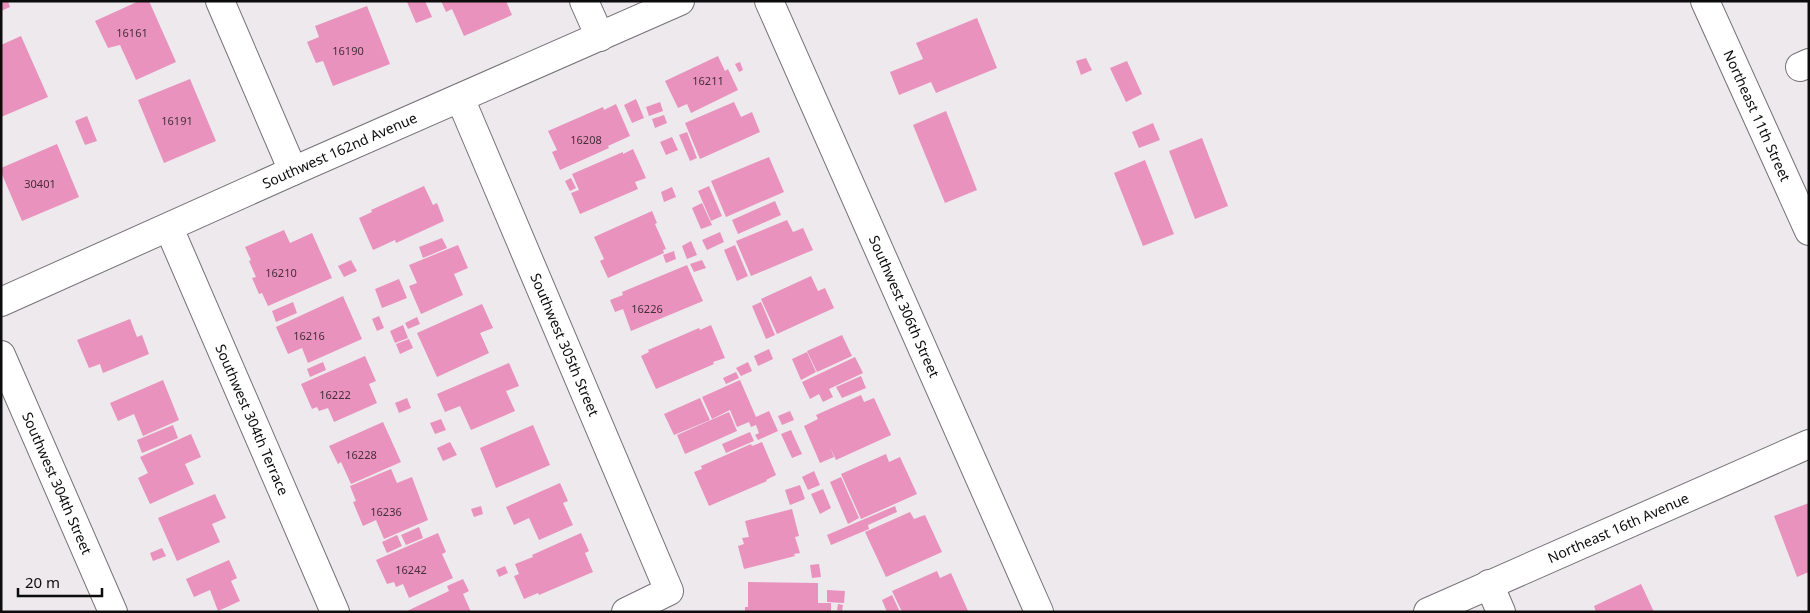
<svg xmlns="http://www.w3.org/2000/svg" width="1810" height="613" viewBox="0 0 1810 613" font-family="'Noto Sans',sans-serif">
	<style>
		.building { fill: #e992bd }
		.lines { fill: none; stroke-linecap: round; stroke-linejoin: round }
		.minor-casing { stroke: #757275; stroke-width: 30 }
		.minor { stroke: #fff; stroke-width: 28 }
		.labels { text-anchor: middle; stroke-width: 5; stroke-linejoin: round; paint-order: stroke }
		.number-label { font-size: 11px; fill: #442e39 }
		.street-label { font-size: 14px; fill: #0d0c0d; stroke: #ede9ed }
	</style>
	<rect width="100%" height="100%" fill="#ede9ed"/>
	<g class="building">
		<polygon points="1,1 8,1 10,7 1,11"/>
		<polygon points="139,1 149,1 176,62 136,80 120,45 108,48 95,21"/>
		<polygon points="409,1 425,1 432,17 416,23 407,2"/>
		<polygon points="441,1 506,1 512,15 464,36 452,9 446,12"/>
		<polygon points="367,6 390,64 333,86 323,61 316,63 307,42 319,37 315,26"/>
		<polygon points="977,18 997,68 936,93 931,82 899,95 890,72 923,59 916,43"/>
		<polygon points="21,36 48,97 1,117 1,45"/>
		<polygon points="718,56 725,71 728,69 738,90 691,113 687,104 678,108 665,81"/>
		<polygon points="1086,58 1092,70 1081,75 1076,61"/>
		<polygon points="1127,61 1142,94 1126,102 1110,68"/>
		<polygon points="740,62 743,70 739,72 735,64"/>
		<polygon points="190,79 216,141 164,163 138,100"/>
		<polygon points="636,99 644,118 632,123 624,105"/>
		<polygon points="660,102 663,111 649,116 646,107"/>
		<polygon points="734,102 741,117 752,112 760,132 700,159 685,123"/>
		<polygon points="616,104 630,136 608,146 609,148 560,170 552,152 557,150 548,131 603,107 604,110"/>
		<polygon points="946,111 977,190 945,203 913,125"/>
		<polygon points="664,115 667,123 655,128 652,119"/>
		<polygon points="87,116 97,141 85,145 75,121"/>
		<polygon points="1153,123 1160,140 1139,148 1132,132"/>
		<polygon points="687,132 697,158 690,161 679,135"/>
		<polygon points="672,137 678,150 666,155 660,142"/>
		<polygon points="1202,138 1228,206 1195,219 1169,151"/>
		<polygon points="57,144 79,197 22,221 1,172 1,168"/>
		<polygon points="633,149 646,178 635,182 638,189 580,214 571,193 579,190 572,174 623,152 623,154"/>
		<polygon points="769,157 784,192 726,217 711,181"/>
		<polygon points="1145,160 1174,234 1143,246 1114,173"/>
		<polygon points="571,178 576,188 570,191 565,181"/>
		<polygon points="424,186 433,205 437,203 444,221 396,243 395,240 373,250 359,218 372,212 371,210"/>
		<polygon points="709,186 722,216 711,221 698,191"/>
		<polygon points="672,187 676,197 664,202 661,192"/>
		<polygon points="775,201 781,215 738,234 732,220"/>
		<polygon points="702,203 712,225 701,229 692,208"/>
		<polygon points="652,211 657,223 655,224 666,249 663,250 664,253 608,278 600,261 604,259 594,237"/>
		<polygon points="787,220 793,232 803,228 813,250 751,276 736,241"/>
		<polygon points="284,230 290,243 312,233 332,278 268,306 262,293 259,294 252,278 256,277 249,261 251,260 245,247"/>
		<polygon points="720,232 724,242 707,250 702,240"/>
		<polygon points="442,238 447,248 423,258 419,247"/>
		<polygon points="691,241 697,255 687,259 682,246"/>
		<polygon points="458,245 468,268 454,274 463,295 421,314 409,286 417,283 409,265"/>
		<polygon points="735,245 748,276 737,281 724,250"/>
		<polygon points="674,251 676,259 666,263 663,255"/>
		<polygon points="351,260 357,271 344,277 338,266"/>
		<polygon points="702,260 706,268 694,272 690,264"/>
		<polygon points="687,265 703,301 631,331 623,309 615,312 610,300 623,295 622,292"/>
		<polygon points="811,276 818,291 825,288 834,308 777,334 761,299"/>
		<polygon points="399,279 407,298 382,308 375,289"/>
		<polygon points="343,296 362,339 308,363 302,348 288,354 276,327"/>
		<polygon points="293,302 297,313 276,322 272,311"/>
		<polygon points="761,302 775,335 766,339 752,306"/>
		<polygon points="482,304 493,328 480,333 489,353 437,377 417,333"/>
		<polygon points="379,316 384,328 377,331 372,319"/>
		<polygon points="417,317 420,324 408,329 405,323"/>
		<polygon points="130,319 137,337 142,335 149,354 103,373 100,364 89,368 77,340"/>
		<polygon points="403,325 408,338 395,343 390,331"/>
		<polygon points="711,325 725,358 713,362 714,364 656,389 641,356 649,352 648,350 699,328 700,330"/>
		<polygon points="842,335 852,356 817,372 807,351"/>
		<polygon points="409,339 413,348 400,354 396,344"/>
		<polygon points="769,349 773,359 758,366 754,356"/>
		<polygon points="807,352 816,372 801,380 792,359"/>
		<polygon points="365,356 376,381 369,384 377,403 334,422 328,408 319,411 317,407 312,409 301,384"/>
		<polygon points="855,357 863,373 829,389 833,397 823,402 819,394 810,399 802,382"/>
		<polygon points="323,362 326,370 310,377 307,369"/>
		<polygon points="748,362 752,371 741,376 736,368"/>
		<polygon points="509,363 519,386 506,391 515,411 471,430 460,406 445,412 437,394"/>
		<polygon points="736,372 739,378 726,384 723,378"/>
		<polygon points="861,376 866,388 842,398 836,387"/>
		<polygon points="163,380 179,420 143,436 134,414 118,421 110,403"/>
		<polygon points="740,380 756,417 769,411 778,431 758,440 755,435 759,433 756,425 751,427 749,422 737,427 730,410 712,419 702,397"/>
		<polygon points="861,395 864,402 874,398 891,435 836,460 830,447 834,457 820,463 804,426 818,419 816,415"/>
		<polygon points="407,398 411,408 399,413 395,403"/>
		<polygon points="700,398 710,420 674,435 664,414"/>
		<polygon points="790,411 794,420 782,425 778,416"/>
		<polygon points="729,412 737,431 685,454 677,435"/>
		<polygon points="441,419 446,430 435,434 430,423"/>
		<polygon points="383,422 401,462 351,484 341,462 338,464 329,446"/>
		<polygon points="173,425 178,438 142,453 137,440"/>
		<polygon points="533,425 550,465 496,488 480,448"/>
		<polygon points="791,430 802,454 792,458 781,434"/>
		<polygon points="750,432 754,441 726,453 722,444"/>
		<polygon points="191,434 201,457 185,464 194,484 150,504 138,478 148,473 140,457"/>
		<polygon points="450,442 457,455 443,461 437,448"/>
		<polygon points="762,442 776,475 766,480 767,481 709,506 694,472 702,469 701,466 751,444 752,446"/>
		<polygon points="886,454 889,462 900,457 917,494 861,519 841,474"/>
		<polygon points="391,469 397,483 412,477 428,520 384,539 376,520 363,526 353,502 356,501 350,486"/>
		<polygon points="814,471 820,485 808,490 802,477"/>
		<polygon points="841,477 859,518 848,524 830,482"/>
		<polygon points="560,483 568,501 563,503 573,525 539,540 529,518 514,525 506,507"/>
		<polygon points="800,485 805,499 790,505 785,490"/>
		<polygon points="823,489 831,508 820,514 811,494"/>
		<polygon points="215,494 226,518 212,524 220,542 177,561 158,518"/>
		<polygon points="1809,503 1809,572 1797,577 1774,516"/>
		<polygon points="481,506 483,514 474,517 471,509"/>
		<polygon points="895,506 897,512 868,525 869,529 831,545 827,535"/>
		<polygon points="792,509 799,536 795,537 800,553 794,554 795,556 744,569 738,546 744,544 742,538 749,537 745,521"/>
		<polygon points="910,512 914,519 925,515 942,552 886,577 865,532"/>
		<polygon points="419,527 423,538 406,545 401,535"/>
		<polygon points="438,533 446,552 442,554 453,578 409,598 403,584 396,587 394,582 387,584 376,560"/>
		<polygon points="581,533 589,551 585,553 593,572 539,595 538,593 524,599 514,576 519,574 515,564 533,557 532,555"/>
		<polygon points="397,535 402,546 387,553 382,542"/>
		<polygon points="162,548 166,556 153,561 150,553"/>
		<polygon points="229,560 237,578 231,581 240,601 218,611 210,590 194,597 186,579"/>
		<polygon points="819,564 821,577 812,578 810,565"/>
		<polygon points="505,566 508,573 499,577 496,570"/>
		<polygon points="937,571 940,578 951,573 968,611 902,612 892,591"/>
		<polygon points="463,579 469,591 463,594 471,612 405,612 449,591 447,586"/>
		<polygon points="748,582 818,583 818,603 831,603 831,612 745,612 745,607 748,607"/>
		<polygon points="1641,584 1654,612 1596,612 1594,606"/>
		<polygon points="827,590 845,591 844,603 827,602"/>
		<polygon points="892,595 900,612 887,612 882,600"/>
		<polygon points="838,604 843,605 842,611 837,610"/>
	</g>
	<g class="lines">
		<defs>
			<g id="minor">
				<polyline points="220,1 293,171"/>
				<polyline points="584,1 600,37"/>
				<path id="s1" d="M769 1 1039 612"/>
				<path id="s2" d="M1705 1 1809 231"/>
				<polyline points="1800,67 1809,63"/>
				<path id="s3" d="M460 98 669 591 626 612"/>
				<path id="s4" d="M169 228 335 612"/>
				<path id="s5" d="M1 302 293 171 680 1"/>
				<path id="s6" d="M1 355 113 612"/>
				<polyline points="1489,584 1501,612"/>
				<path id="s7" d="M1428 612 1809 444"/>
			</g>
		</defs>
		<use href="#minor" class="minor-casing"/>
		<use href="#minor" class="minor"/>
	</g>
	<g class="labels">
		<g class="number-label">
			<text x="132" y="37">16161</text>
			<text x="348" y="55">16190</text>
			<text x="708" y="85">16211</text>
			<text x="177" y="125">16191</text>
			<text x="586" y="144">16208</text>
			<text x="40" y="188">30401</text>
			<text x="281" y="277">16210</text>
			<text x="647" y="313">16226</text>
			<text x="309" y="340">16216</text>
			<text x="335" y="399">16222</text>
			<text x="361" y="459">16228</text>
			<text x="386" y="516">16236</text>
			<text x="411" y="574">16242</text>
		</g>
		<g class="street-label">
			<text dy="5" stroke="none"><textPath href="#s2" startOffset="126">Northeast 11th Street</textPath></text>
			<text dy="5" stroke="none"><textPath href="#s5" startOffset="371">Southwest 162nd Avenue</textPath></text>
			<text dy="5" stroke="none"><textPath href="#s1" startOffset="334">Southwest 306th Street</textPath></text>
			<text dy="5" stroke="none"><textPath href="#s3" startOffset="268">Southwest 305th Street</textPath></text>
			<text dy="5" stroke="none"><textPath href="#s4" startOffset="209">Southwest 304th Terrace</textPath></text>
			<text dy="5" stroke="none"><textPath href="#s6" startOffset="140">Southwest 304th Street</textPath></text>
			<text dy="5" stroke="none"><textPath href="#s7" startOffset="208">Northeast 16th Avenue</textPath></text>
		</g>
	</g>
	<rect width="1810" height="613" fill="none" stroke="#0d0c0d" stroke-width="5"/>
	<path d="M18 588v8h84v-8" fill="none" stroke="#0d0c0d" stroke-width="2.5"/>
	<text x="25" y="588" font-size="15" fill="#0d0c0d" stroke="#ede9ed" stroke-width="4" paint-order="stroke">20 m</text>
</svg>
